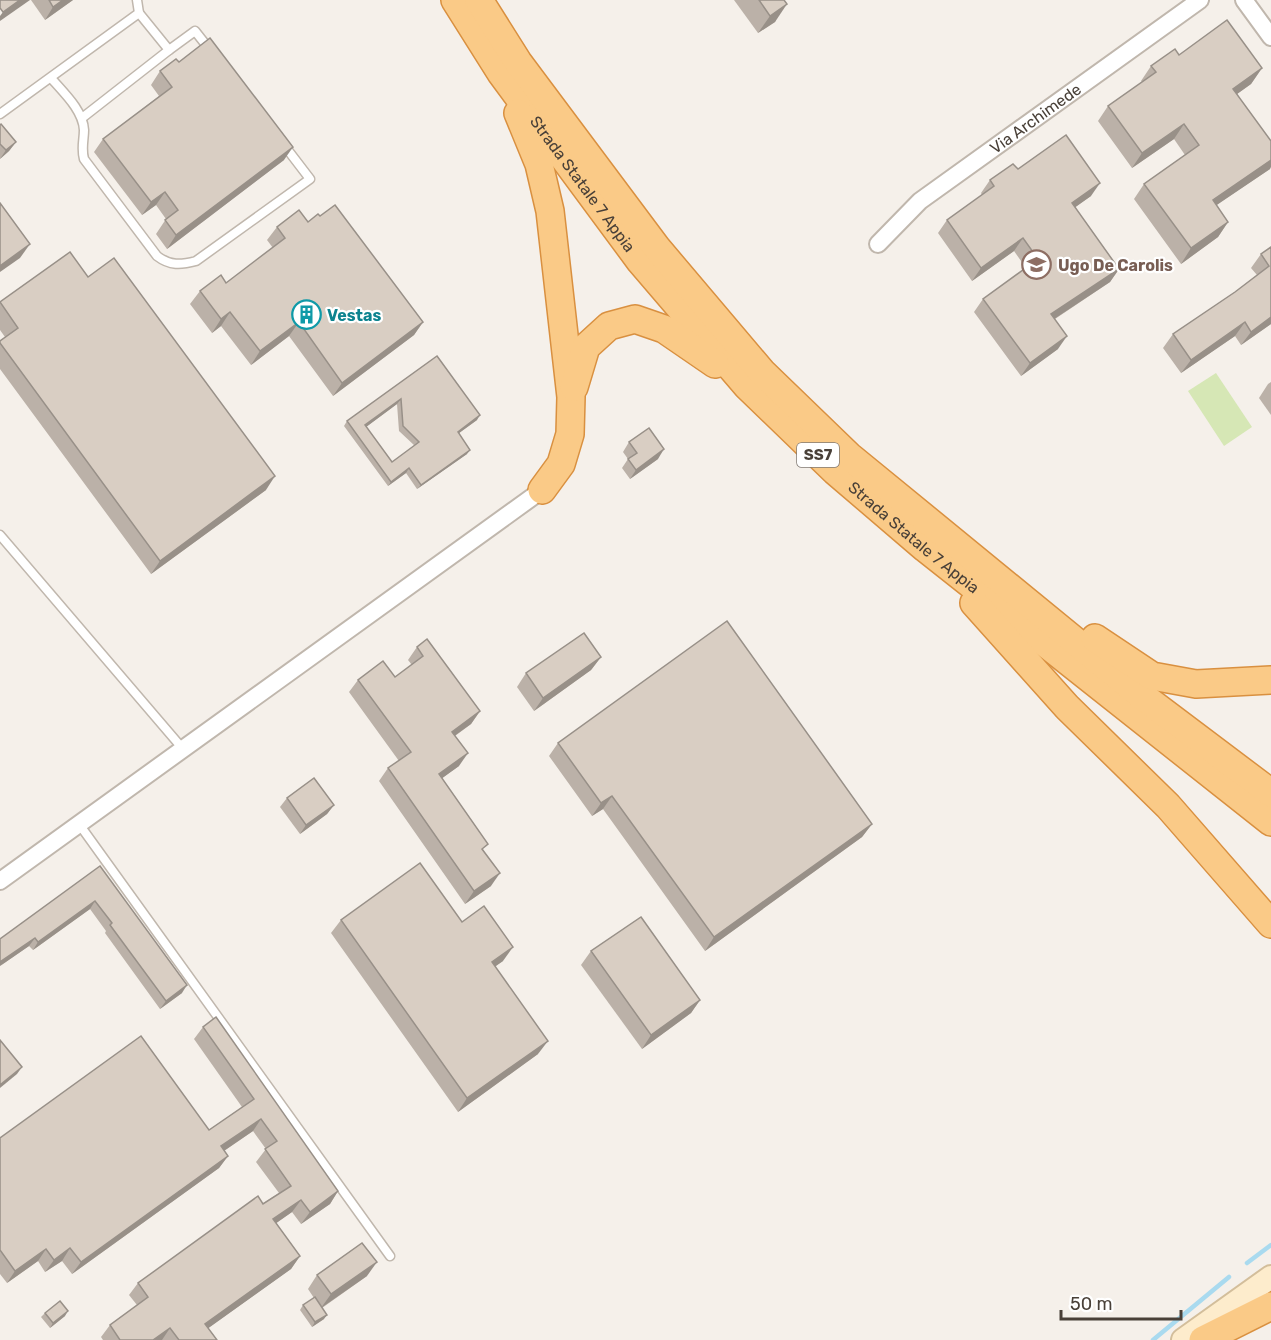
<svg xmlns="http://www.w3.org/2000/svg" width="1271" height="1340" viewBox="0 0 1271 1340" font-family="Rubik,sans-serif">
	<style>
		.green { fill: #d6e7b5 }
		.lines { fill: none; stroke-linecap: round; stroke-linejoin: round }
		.stream { stroke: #a9daef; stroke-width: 4.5 }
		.service-casing { stroke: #c0b7ad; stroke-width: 11 }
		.minor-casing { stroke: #c0b7ad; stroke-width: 20 }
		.secondary-casing { stroke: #d3be9b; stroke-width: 26 }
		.trunk-casing { stroke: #d99040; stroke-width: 30 }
		.service { stroke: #fff; stroke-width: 8 }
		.minor { stroke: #fff; stroke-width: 16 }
		.secondary { stroke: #fdeccc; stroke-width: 22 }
		.trunk { stroke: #faca87; stroke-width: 27 }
		.wall { fill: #bbb1a8; fill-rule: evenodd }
		.shaded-wall { fill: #989088 }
		.building { fill: #d9cec3; stroke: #989088; stroke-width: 1.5; fill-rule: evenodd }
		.labels { text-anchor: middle; stroke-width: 4.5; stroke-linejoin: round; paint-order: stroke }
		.shield { fill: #fff; stroke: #807974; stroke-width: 1.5 }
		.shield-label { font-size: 15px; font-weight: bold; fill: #494038 }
		.street-label { font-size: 16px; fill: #494038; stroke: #fff }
		.education-label { font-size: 16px; font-weight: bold; fill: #785e54; stroke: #fff; text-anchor: start }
		.culture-label { font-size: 16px; font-weight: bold; fill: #0d838f; stroke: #fff; text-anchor: start }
	</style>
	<rect width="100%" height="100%" fill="#f5f0ea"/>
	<polygon class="green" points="1216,373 1252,427 1224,446 1188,391"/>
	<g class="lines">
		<g class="stream">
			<polyline points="1247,1263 1271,1245"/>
			<polyline points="1153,1340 1229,1277"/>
		</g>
		<defs>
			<g id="service">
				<polyline points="139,13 169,50 195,31 210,50"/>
				<path d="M51 78C63 92 83 110 84 130 84 140 81 148 84 159L157 256C170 266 181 265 196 261L310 179 284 145"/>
				<polyline points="0,114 139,13 137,0"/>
				<polyline points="82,118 169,50"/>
				<polyline points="0,535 183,749"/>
				<polyline points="79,824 390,1256"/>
			</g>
			<g id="minor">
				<polyline points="1244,0 1271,37"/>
				<path id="s1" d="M878 244 920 201 1200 0"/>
				<polyline points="0,881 542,490"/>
			</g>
			<polyline id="secondary" points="1183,1340 1271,1277"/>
			<g id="trunk">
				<path id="s2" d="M455 0 501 73 640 261 747 386 835 471 925 548 1271 822"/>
				<polyline points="479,0 518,62 657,248 762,372 849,456 1141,695 1271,793"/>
				<polyline points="518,113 539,164 550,211 571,397 570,434 561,464 542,490"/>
				<polyline points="574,387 586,347 609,326 635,319 664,329 715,364"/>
				<polyline points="974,603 1067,707 1168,806 1271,924"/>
				<polyline points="1095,638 1152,676 1196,684 1271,680"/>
				<polyline points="1203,1340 1271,1306"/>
			</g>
		</defs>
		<use href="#service" class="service-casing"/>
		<use href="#minor" class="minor-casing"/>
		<use href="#secondary" class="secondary-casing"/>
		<use href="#trunk" class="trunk-casing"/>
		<use href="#service" class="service"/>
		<use href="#minor" class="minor"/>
		<use href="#secondary" class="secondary"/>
		<use href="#trunk" class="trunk"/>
	</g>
	<g class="wall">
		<polygon points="31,0 73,0 45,20"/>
		<polygon points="734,0 784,0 775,22 758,33"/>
		<polygon points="1179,55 1262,68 1251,84 1237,94 1270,169 1216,205 1228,222 1218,237 1181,264 1134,199 1144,184 1185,155 1174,139 1132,168 1098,121 1108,106 1142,82 1141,81 1151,66"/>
		<polygon points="179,62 284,160 167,249 156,234 166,219 156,205 142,215 94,152 103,139 159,96 151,85 160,71"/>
		<polygon points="0,125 16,142 9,151 0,159"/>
		<polygon points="1018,169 1091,196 1075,207 1119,269 1110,282 1055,319 1058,349 1021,376 974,312 983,299 1026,268 1014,251 972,281 938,233 947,220 982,195 981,193 990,180"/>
		<polygon points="308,222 423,322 414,335 333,396 289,336 251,365 221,326 212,333 190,304 200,291 226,283 273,248 267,240 277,227"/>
		<polygon points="1271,247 1271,324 1241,345 1235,336 1181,373 1163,348 1173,334 1235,292 1257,275 1251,268 1261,254"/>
		<polygon points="88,277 266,490 151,574 0,369 0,341 5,337 0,330 0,302"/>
		<path d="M437 356 477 420 459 433 467 454 417 489 406 473 388 486 344 426 347 421ZM397 404 399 431 415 446 392 462 366 427Z"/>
		<polygon points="1271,382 1271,415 1259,398 1268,384"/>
		<polygon points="629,442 658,459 630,479 622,468 628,459 623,452"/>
		<polygon points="417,647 480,711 471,724 455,736 459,766 442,778 484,851 491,886 465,904 379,781 388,768 399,761 349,692 358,680 395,677 412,665 408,660"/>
		<polygon points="601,657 591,670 534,711 517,687 526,673"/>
		<polygon points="558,743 872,824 862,837 705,951 603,809 592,816 549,756"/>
		<polygon points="287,798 334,805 327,814 300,834 280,807"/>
		<polygon points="100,866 182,993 160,1009 105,933 106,931 90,909 33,950 29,946 0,966"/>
		<polygon points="341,920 462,922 503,961 495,966 538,1054 458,1112 331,933"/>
		<polygon points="591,951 700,1000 691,1013 642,1049 581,965"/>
		<polygon points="203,1027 338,1191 330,1204 301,1224 292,1212 276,1223 300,1256 291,1269 208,1328 217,1340 103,1340 101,1337 110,1325 137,1305 129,1295 138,1283 279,1193 256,1162 266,1149 253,1131 224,1151 228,1156 219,1168 72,1274 62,1261 45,1272 38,1261 7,1283 0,1274 0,1138 209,1130 242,1107 194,1039"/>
		<polygon points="317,1275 367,1276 322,1308 324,1319 312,1327 300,1310 303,1305 314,1298 308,1289"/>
		<polygon points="45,1313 65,1316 50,1328 41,1317"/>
	</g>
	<g class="shaded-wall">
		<polygon points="20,0 30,0 0,21 0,16 3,12"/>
		<polygon points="63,0 73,0 45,20 53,7"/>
		<polygon points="787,4 775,22 758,33 770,16"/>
		<polygon points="1262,68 1251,84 1223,104 1233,89"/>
		<polygon points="1184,124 1174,139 1132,168 1142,153"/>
		<polygon points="16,142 9,151 0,159 6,150"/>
		<polygon points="293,147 284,160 167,249 176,235"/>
		<polygon points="1271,160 1271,167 1270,169 1202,215 1213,200"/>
		<polygon points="1100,183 1091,196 1063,216 1072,203"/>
		<polygon points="165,192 156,205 142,215 151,202"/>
		<polygon points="1228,222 1218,237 1181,264 1191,248"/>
		<polygon points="1023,238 1014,251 972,281 981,268"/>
		<polygon points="30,244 20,258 0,272 0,266"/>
		<polygon points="1119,269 1110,282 1042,327 1051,314"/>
		<polygon points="230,312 221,326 212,333 221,319"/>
		<polygon points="1271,317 1271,324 1241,345 1251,332"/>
		<polygon points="299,322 289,336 251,365 260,351"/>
		<polygon points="423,322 414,335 333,396 342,383"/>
		<polygon points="1245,322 1235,336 1181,373 1191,360"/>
		<polygon points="1067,336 1058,349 1021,376 1030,363"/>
		<polygon points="401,399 397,404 362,430 365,425"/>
		<polygon points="480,415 477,420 455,436 458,432"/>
		<polygon points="664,449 658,459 630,479 636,470"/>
		<polygon points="470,450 467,454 417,489 421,485"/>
		<polygon points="409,468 406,473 388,486 391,482"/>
		<polygon points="275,476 266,490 151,574 160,561"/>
		<polygon points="601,657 591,670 534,711 543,698"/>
		<polygon points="480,711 471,724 443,744 452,732"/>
		<polygon points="468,753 459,766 430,787 439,774"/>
		<polygon points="612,796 603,809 592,816 601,803"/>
		<polygon points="334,805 327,814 300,834 306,825"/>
		<polygon points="872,824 862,837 705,951 714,937"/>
		<polygon points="500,873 491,886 465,904 474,891"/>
		<polygon points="95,901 90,909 33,950 38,942"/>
		<polygon points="35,938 29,946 0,966 0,962"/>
		<polygon points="513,947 503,961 482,976 492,962"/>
		<polygon points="187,985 182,993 160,1009 166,1001"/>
		<polygon points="700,1000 691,1013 642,1049 651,1035"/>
		<polygon points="548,1041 538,1054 458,1112 467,1098"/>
		<polygon points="22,1067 17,1074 0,1088 0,1085"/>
		<polygon points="261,1119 253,1131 212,1159 221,1146"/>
		<polygon points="228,1156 219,1168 72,1274 81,1262"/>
		<polygon points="338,1191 330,1204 301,1224 310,1212"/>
		<polygon points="301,1200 292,1212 265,1231 273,1219"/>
		<polygon points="70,1248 62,1261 45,1272 54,1260"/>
		<polygon points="46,1249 38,1261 7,1283 15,1271"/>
		<polygon points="300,1256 291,1269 196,1337 205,1324"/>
		<polygon points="377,1262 367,1276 321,1308 331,1294"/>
		<polygon points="68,1311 65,1316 50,1328 53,1323"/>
		<polygon points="327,1315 324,1319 312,1327 315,1322"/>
		<polygon points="170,1328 162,1340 153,1340"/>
	</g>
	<g class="building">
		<polygon points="0,0 20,0 3,12 0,8"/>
		<polygon points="49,0 63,0 53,7"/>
		<polygon points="759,0 784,0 787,4 770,16"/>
		<polygon points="1227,20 1262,68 1233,89 1271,141 1271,160 1213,200 1228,222 1191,248 1144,184 1199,145 1184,124 1142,153 1108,106 1156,72 1151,66 1175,49 1179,55"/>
		<polygon points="210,38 293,147 176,235 165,220 178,210 165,192 151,202 103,139 172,87 160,71 176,59 179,62"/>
		<polygon points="1,124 16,142 6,150 0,144 0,125"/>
		<polygon points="1066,135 1100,183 1072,203 1119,269 1051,314 1067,336 1030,363 983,299 1038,259 1023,238 981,268 947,220 994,186 990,180 1013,164 1018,169"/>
		<polygon points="0,203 30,244 0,266"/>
		<polygon points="335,205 423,322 342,383 299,322 260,351 230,312 221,319 200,291 221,275 226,283 285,238 277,227 299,210 308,222 318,214 320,216"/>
		<polygon points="1271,247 1271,317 1251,332 1245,322 1191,360 1173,334 1235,292 1269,266 1261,254"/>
		<polygon points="70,252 88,277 114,258 275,476 160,561 0,343 0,341 18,328 0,302"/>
		<path d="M437 356 480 415 458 432 470 450 421 485 409 468 391 482 347 421ZM401 399 403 426 419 442 392 462 365 425Z"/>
		<polygon points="649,428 664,449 636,470 628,459 637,453 629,442"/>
		<polygon points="727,621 872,824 714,937 612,796 601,803 558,743"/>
		<polygon points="584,633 601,657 543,698 526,673"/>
		<polygon points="427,639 480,711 452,732 468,753 439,774 488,844 482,849 500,873 474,891 388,768 411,752 358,680 383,661 395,677 423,656 417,647"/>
		<polygon points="314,778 334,805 306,825 287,798"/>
		<polygon points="420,863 462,922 484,906 513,947 492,962 548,1041 467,1098 341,920"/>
		<polygon points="100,866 187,985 166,1001 110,925 112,923 95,901 38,942 35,938 0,962 0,939"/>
		<polygon points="641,917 700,1000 651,1035 591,951"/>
		<polygon points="216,1017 338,1191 310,1212 301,1200 273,1219 300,1256 205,1324 217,1340 179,1340 170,1328 153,1340 120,1340 110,1325 148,1297 138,1283 258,1196 263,1204 291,1186 265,1149 277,1141 261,1119 221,1146 228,1156 81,1262 70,1248 54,1260 46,1249 15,1271 0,1250 0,1138 141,1036 209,1130 254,1099 203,1027"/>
		<polygon points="0,1040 22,1067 0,1085"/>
		<polygon points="362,1243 377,1262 331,1294 317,1275"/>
		<polygon points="315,1297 327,1315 315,1322 303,1305"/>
		<polygon points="60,1301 68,1311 53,1323 45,1313"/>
	</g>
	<defs>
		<symbol id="school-ring" viewBox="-11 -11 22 22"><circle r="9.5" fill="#fff" stroke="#8d6e63" stroke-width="1.5"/><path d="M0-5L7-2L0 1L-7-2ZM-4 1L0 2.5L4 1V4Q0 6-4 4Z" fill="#8d6e63"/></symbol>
		<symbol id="building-ring" viewBox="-11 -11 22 22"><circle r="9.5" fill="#fff" stroke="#0f9aa8" stroke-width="1.5"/><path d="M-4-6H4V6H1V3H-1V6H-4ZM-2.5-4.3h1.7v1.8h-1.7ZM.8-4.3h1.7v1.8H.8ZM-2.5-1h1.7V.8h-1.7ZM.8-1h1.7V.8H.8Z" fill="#0f9aa8"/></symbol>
	</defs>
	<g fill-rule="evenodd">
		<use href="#school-ring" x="1020" y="248" width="33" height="33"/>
		<use href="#building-ring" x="290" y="298" width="33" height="33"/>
	</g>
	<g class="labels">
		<rect class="shield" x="797" y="443" width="42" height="24" rx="4.5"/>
		<g class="shield-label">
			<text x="818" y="460">SS7</text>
		</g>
		<g class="street-label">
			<text dy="6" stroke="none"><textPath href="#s1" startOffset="202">Via Archimede</textPath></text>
			<text dy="6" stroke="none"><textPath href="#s2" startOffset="224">Strada Statale 7 Appia</textPath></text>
			<text dy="6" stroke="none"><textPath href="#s2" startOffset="710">Strada Statale 7 Appia</textPath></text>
		</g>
		<g class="education-label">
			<text x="1058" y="271">Ugo De Carolis</text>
		</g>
		<g class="culture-label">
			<text x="327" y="321">Vestas</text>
		</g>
	</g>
	<path d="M1061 1310v9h120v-9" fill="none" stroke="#494038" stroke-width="3"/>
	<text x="1070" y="1310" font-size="18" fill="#494038" stroke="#ffffff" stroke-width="4.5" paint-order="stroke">50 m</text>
</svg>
